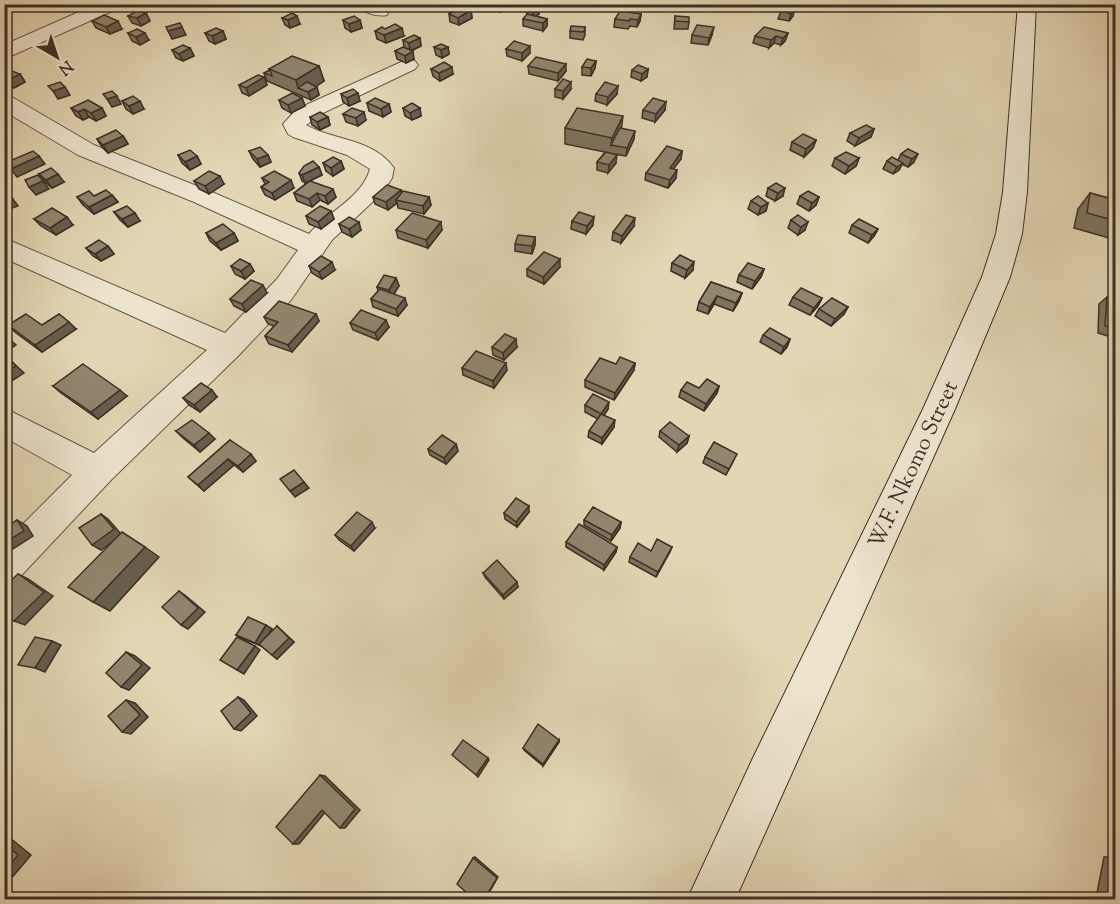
<svg xmlns="http://www.w3.org/2000/svg" width="1120" height="904" viewBox="0 0 1120 904" font-family="'Sorts Mill Goudy',serif">
	<style>
		.lines { fill: none; stroke-linecap: round; stroke-linejoin: round }
		.street-casing { stroke: #655a49; stroke-width: 2 }
		.secondary-casing { stroke: #3b3025; stroke-width: 2 }
		.street { fill: #ede4ce; fill-rule: evenodd }
		.secondary { fill: #ede4ce; fill-rule: evenodd }
		.wall { fill: #7e735f; stroke: #3b3025; stroke-width: 1.5 }
		.shaded-wall { fill: #665e4e; stroke: #3b3025; stroke-width: 1.5 }
		.building { fill: #92866f; stroke: #3b3025; stroke-width: 1.5 }
		.labels { text-anchor: middle; stroke-width: 6; stroke-linejoin: round; paint-order: stroke }
		.street-label { font-size: 22px; fill: #3b3025; stroke: #ede4ce }
	</style>
	<rect width="100%" height="100%" fill="#e3d6b4"/>
	<filter id="stains"><feTurbulence type="fractalNoise" baseFrequency=".00333" numOctaves="4"/><feColorMatrix values="0 0 0 0 .2 0 0 0 0 .09 0 0 0 0 .02 0 0 0 .5 -.17"/></filter>
	<radialGradient id="worn" r=".72"><stop offset=".6" stop-color="#630" stop-opacity="0"/><stop offset="1" stop-color="#630" stop-opacity=".3"/></radialGradient>
	<g class="lines">
		<defs>
			<g id="street">
				<polygon points="97,4 122,4 119,8 4,59 4,45"/>
				<path d="M356 4H381L389 11 387 15C376 17 363 13 356 4Z"/>
				<path d="M408 59 415 61 418 65 415 69 323 113 306 125C334 141 373 138 394 168L392 178 383 192 332 240 291 300 239 355 111 480 17 580 4 585V543L72 475 4 437V408L94 453 207 350 4 258V238L225 333 277 279 298 250 194 202 78 155 4 111V96L12 97 94 145 212 192 309 234C327 212 362 198 370 169L347 155 293 137 288 134 283 124 295 111 308 104Z"/>
			</g>
			<polygon id="secondary" points="1018,4 1036,4 1027,192 1022,234 1010,277 955,409 735,900 687,900 752,760 923,409 982,277 996,234 1003,192"/>
		</defs>
		<use href="#street" class="street-casing"/>
		<use href="#secondary" class="secondary-casing"/>
		<use href="#street" class="street"/>
		<use href="#secondary" class="secondary"/>
	</g>
	<g class="wall">
		<polygon points="241,4 261,4 247,10 242,8"/>
		<polygon points="493,4 505,4 505,8 500,12 493,10"/>
		<polygon points="785,6 793,16 789,21 778,19 781,11"/>
		<polygon points="449,7 471,10 472,18 459,25 450,22 449,14 450,13"/>
		<polygon points="539,7 539,14 536,16 547,19 547,26 543,31 523,26 523,19 527,15 526,9"/>
		<polygon points="146,13 150,21 141,26 132,23 128,16"/>
		<polygon points="641,14 640,21 637,27 630,26 628,29 614,27 615,19"/>
		<polygon points="675,16 689,22 688,29 674,29"/>
		<polygon points="282,18 300,24 290,28 285,25"/>
		<polygon points="343,20 360,20 362,28 351,32 345,28"/>
		<polygon points="92,21 122,29 110,34 96,28"/>
		<polygon points="585,27 585,35 583,40 570,38 570,31"/>
		<polygon points="223,31 226,39 215,44 209,41 205,33"/>
		<polygon points="375,31 404,36 386,43 377,39"/>
		<polygon points="128,33 149,40 140,45 132,41"/>
		<polygon points="788,33 785,41 781,45 774,43 769,48 753,43 755,36"/>
		<polygon points="692,35 712,35 708,45 691,43"/>
		<polygon points="420,38 421,46 411,51 414,59 406,63 397,59 395,51 404,47 403,40"/>
		<polygon points="434,47 448,47 449,54 442,58 436,55"/>
		<polygon points="190,48 194,56 183,61 176,58 172,50"/>
		<polygon points="506,49 530,53 522,61 507,56"/>
		<polygon points="596,61 595,68 591,76 582,75 582,67"/>
		<polygon points="319,66 324,81 316,86 319,95 311,100 267,81 264,73 270,70 269,69"/>
		<polygon points="528,66 566,71 558,81 529,74"/>
		<polygon points="431,69 453,74 440,81 433,76"/>
		<polygon points="648,69 647,77 641,81 631,77 632,70"/>
		<polygon points="4,73 20,74 25,82 14,88 4,85"/>
		<polygon points="264,77 267,85 249,96 242,93 239,85"/>
		<polygon points="555,89 571,89 563,99 555,97"/>
		<polygon points="341,94 360,101 349,106 343,102"/>
		<polygon points="596,94 617,94 607,105 595,101"/>
		<polygon points="302,98 305,106 291,113 282,108 279,100"/>
		<polygon points="122,101 144,109 133,114 126,109"/>
		<polygon points="367,103 389,104 391,112 383,117 369,111"/>
		<polygon points="71,108 102,108 106,116 96,121 89,117 83,120 76,116"/>
		<polygon points="403,108 420,108 421,116 412,120 405,116"/>
		<polygon points="643,110 665,110 655,122 642,118"/>
		<polygon points="343,114 366,120 358,126 346,122"/>
		<polygon points="310,117 328,117 330,125 320,130 312,125"/>
		<polygon points="565,128 622,129 634,139 626,156 613,154 616,163 608,173 597,170 597,162 605,152 565,144"/>
		<polygon points="874,129 871,137 855,146 847,141 850,133"/>
		<polygon points="123,136 128,144 108,153 102,147 97,139"/>
		<polygon points="816,140 813,148 804,157 790,150 792,142"/>
		<polygon points="908,149 914,162 908,167 902,164 899,170 893,174 883,169 887,161 898,160 901,154"/>
		<polygon points="249,151 268,155 271,162 260,167 253,159"/>
		<polygon points="682,151 681,159 673,169 676,178 668,188 645,180 646,173"/>
		<polygon points="178,155 197,156 201,164 190,170 182,163"/>
		<polygon points="835,158 859,158 856,166 845,174 832,166"/>
		<polygon points="341,161 344,169 333,176 326,171 323,163"/>
		<polygon points="319,167 322,175 310,181 336,197 328,204 320,200 312,207 297,201 294,193 308,182 305,183 302,181 299,173"/>
		<polygon points="39,174 64,182 52,188 45,182"/>
		<polygon points="262,178 294,188 275,200 265,195 261,187 265,184"/>
		<polygon points="194,181 224,184 209,194 199,189"/>
		<polygon points="768,188 783,196 775,201 766,196"/>
		<polygon points="401,190 401,193 429,197 431,205 424,214 398,208 397,203 388,210 375,204 373,197"/>
		<polygon points="1090,193 1116,200 1116,240 1074,228 1078,209"/>
		<polygon points="112,195 118,202 94,214 83,205 77,197"/>
		<polygon points="800,196 819,197 816,205 809,211 797,204"/>
		<polygon points="751,201 768,203 766,211 758,215 748,209"/>
		<polygon points="331,211 334,219 321,229 309,224 306,216"/>
		<polygon points="114,212 140,221 128,227 120,220"/>
		<polygon points="34,219 73,225 56,235 41,226"/>
		<polygon points="791,220 805,230 798,235 788,228"/>
		<polygon points="572,221 593,225 586,234 571,229"/>
		<polygon points="339,224 361,230 352,237 342,232"/>
		<polygon points="852,225 878,229 874,236 868,243 849,233"/>
		<polygon points="634,226 621,243 612,240 613,232"/>
		<polygon points="396,230 442,230 428,248 398,238"/>
		<polygon points="206,233 234,233 238,241 221,250 210,241"/>
		<polygon points="535,237 535,245 532,254 515,251 515,244"/>
		<polygon points="108,246 114,254 101,261 93,256 86,248"/>
		<polygon points="672,263 693,270 685,278 671,271"/>
		<polygon points="250,264 254,271 245,279 235,274 231,266"/>
		<polygon points="309,266 335,270 322,279 312,273"/>
		<polygon points="560,267 544,284 527,276 527,269"/>
		<polygon points="764,269 761,277 752,289 737,282 739,275"/>
		<polygon points="396,278 399,286 394,294 407,305 398,316 373,307 371,299 378,291 377,287"/>
		<polygon points="711,282 742,293 739,301 733,311 714,304 708,314 697,310 699,302"/>
		<polygon points="267,293 246,312 234,306 230,299"/>
		<polygon points="793,297 822,298 818,306 810,315 789,305"/>
		<polygon points="1107,297 1116,329 1116,337 1114,338 1098,333 1099,304"/>
		<polygon points="848,307 844,314 831,326 815,316 819,309"/>
		<polygon points="316,314 319,321 292,352 269,344 265,336 274,326 268,324 264,317"/>
		<polygon points="350,323 389,327 378,340 353,330"/>
		<polygon points="8,325 76,329 42,352 16,333"/>
		<polygon points="763,335 790,339 787,347 781,354 760,342"/>
		<polygon points="492,347 517,347 504,360 493,355"/>
		<polygon points="635,363 634,370 614,400 585,387 585,380 616,364"/>
		<polygon points="462,368 507,370 494,388 463,375"/>
		<polygon points="53,386 127,396 98,419 61,393"/>
		<polygon points="719,386 717,393 704,411 679,397 681,390"/>
		<polygon points="217,397 200,412 189,405 183,398"/>
		<polygon points="585,405 608,409 604,415 614,427 602,444 588,437 589,431 598,419 585,412"/>
		<polygon points="176,431 215,439 200,452 183,438"/>
		<polygon points="660,431 689,436 687,443 677,452 659,437"/>
		<polygon points="230,440 256,461 243,472 234,465 204,491 188,477"/>
		<polygon points="456,444 458,451 446,464 430,455 428,449"/>
		<polygon points="705,457 734,460 726,475 703,463"/>
		<polygon points="529,512 517,527 505,519 504,513"/>
		<polygon points="584,520 621,522 620,528 611,541 584,525"/>
		<polygon points="375,528 354,551 339,540 335,535"/>
		<polygon points="566,542 617,547 616,552 604,570 566,547"/>
		<polygon points="672,547 656,577 629,562 630,557"/>
		<polygon points="483,573 518,587 504,599 485,577"/>
		<polygon points="266,625 272,629 267,636 282,631 294,642 277,659 261,646 243,639 236,635"/>
		<polygon points="559,740 559,742 543,766 524,750 523,748"/>
		<polygon points="1104,857 1116,857 1116,900 1099,900 1096,898"/>
	</g>
	<g class="shaded-wall">
		<polygon points="245,4 261,4 247,10"/>
		<polygon points="500,4 505,4 505,8 500,12"/>
		<polygon points="539,7 539,14 533,18 533,11"/>
		<polygon points="795,9 793,16 789,21 791,14"/>
		<polygon points="471,10 472,18 459,25 458,18"/>
		<polygon points="146,13 150,21 141,26 137,18"/>
		<polygon points="641,14 640,21 637,27 638,20"/>
		<polygon points="297,16 300,24 290,28 288,20"/>
		<polygon points="547,19 547,26 543,31 543,23"/>
		<polygon points="360,20 362,28 351,32 349,24"/>
		<polygon points="118,21 122,29 110,34 106,27"/>
		<polygon points="182,27 186,35 172,39 168,31"/>
		<polygon points="714,27 712,35 708,45 709,38"/>
		<polygon points="402,28 404,36 386,43 384,35"/>
		<polygon points="223,31 226,39 215,44 212,36"/>
		<polygon points="145,33 149,40 140,45 136,37"/>
		<polygon points="788,33 785,41 781,45 783,38"/>
		<polygon points="776,36 774,43 769,48 771,40"/>
		<polygon points="420,38 421,46 410,51 409,43"/>
		<polygon points="530,46 530,53 522,61 522,53"/>
		<polygon points="448,47 449,54 442,58 441,50"/>
		<polygon points="190,48 194,56 183,61 179,54"/>
		<polygon points="413,51 414,59 406,63 405,56"/>
		<polygon points="596,61 595,68 591,76 591,68"/>
		<polygon points="566,64 566,71 558,81 558,73"/>
		<polygon points="319,66 324,81 308,92 298,88 296,80"/>
		<polygon points="452,67 453,74 440,81 439,73"/>
		<polygon points="648,69 647,77 641,81 642,74"/>
		<polygon points="20,74 25,82 14,88 8,80"/>
		<polygon points="264,77 267,85 249,96 246,88"/>
		<polygon points="571,82 571,89 563,99 563,91"/>
		<polygon points="618,86 617,94 607,105 608,97"/>
		<polygon points="65,87 70,95 58,99 53,91"/>
		<polygon points="317,87 319,95 311,100 308,92"/>
		<polygon points="358,93 360,101 349,106 347,98"/>
		<polygon points="117,96 121,104 112,107 107,99"/>
		<polygon points="302,98 305,106 291,113 288,105"/>
		<polygon points="140,101 144,109 133,114 129,106"/>
		<polygon points="666,102 665,110 655,122 656,114"/>
		<polygon points="389,104 391,112 383,117 381,109"/>
		<polygon points="102,108 106,116 96,121 91,113"/>
		<polygon points="420,108 421,116 412,120 410,113"/>
		<polygon points="84,109 89,117 83,120 78,112"/>
		<polygon points="364,112 366,120 358,126 356,118"/>
		<polygon points="623,116 621,132 611,145 612,138"/>
		<polygon points="328,117 330,125 320,130 317,122"/>
		<polygon points="874,129 871,137 855,146 859,138"/>
		<polygon points="635,131 634,139 626,156 627,148"/>
		<polygon points="123,136 128,144 108,153 103,145"/>
		<polygon points="816,140 813,148 804,157 806,149"/>
		<polygon points="682,151 681,159 668,176 670,168"/>
		<polygon points="918,154 914,162 908,167 912,159"/>
		<polygon points="268,155 271,162 260,167 257,159"/>
		<polygon points="617,155 616,163 608,173 609,165"/>
		<polygon points="39,156 45,164 17,177 11,169"/>
		<polygon points="197,156 201,164 190,170 185,162"/>
		<polygon points="859,158 856,166 845,174 849,166"/>
		<polygon points="341,161 344,169 333,176 331,168"/>
		<polygon points="903,163 899,170 893,174 897,167"/>
		<polygon points="319,167 322,175 305,183 302,175"/>
		<polygon points="677,170 676,178 668,188 670,180"/>
		<polygon points="58,174 64,182 52,188 46,180"/>
		<polygon points="220,176 224,184 209,194 205,186"/>
		<polygon points="291,180 294,188 275,200 272,193"/>
		<polygon points="43,181 49,189 36,195 29,187"/>
		<polygon points="785,188 783,196 775,201 778,193"/>
		<polygon points="333,189 336,197 328,204 325,196"/>
		<polygon points="401,190 403,198 396,200 397,203 388,210 386,202"/>
		<polygon points="7,191 18,206 4,211 4,200"/>
		<polygon points="317,193 320,200 312,207 309,199"/>
		<polygon points="112,195 118,202 94,214 89,207"/>
		<polygon points="429,197 431,205 424,214 423,206"/>
		<polygon points="819,197 816,205 809,211 812,203"/>
		<polygon points="768,203 766,211 758,215 761,207"/>
		<polygon points="331,211 334,219 321,229 318,222"/>
		<polygon points="135,213 140,221 128,227 122,219"/>
		<polygon points="67,217 73,225 56,235 50,228"/>
		<polygon points="594,217 593,225 586,234 587,226"/>
		<polygon points="635,218 634,226 621,243 622,236"/>
		<polygon points="359,222 361,230 352,237 349,229"/>
		<polygon points="441,222 442,230 428,248 426,240"/>
		<polygon points="808,222 805,230 798,235 801,227"/>
		<polygon points="878,229 874,236 868,243 872,235"/>
		<polygon points="234,233 238,241 221,250 216,243"/>
		<polygon points="535,237 535,245 532,254 532,246"/>
		<polygon points="108,246 114,254 101,261 95,254"/>
		<polygon points="560,259 560,267 544,284 543,277"/>
		<polygon points="332,262 335,270 322,279 319,272"/>
		<polygon points="694,262 693,270 685,278 687,270"/>
		<polygon points="250,264 254,271 245,279 241,271"/>
		<polygon points="764,269 761,277 752,289 755,281"/>
		<polygon points="396,278 399,286 391,298 389,290"/>
		<polygon points="263,285 267,293 246,312 242,304"/>
		<polygon points="742,293 739,301 733,311 736,303"/>
		<polygon points="717,296 714,304 708,314 710,307"/>
		<polygon points="405,298 407,305 398,316 396,309"/>
		<polygon points="822,298 818,306 810,315 814,308"/>
		<polygon points="848,307 844,314 831,326 835,319"/>
		<polygon points="316,314 319,321 292,352 288,345"/>
		<polygon points="386,320 389,327 378,340 375,333"/>
		<polygon points="69,322 76,329 42,352 35,345"/>
		<polygon points="8,338 16,345 4,353 4,340"/>
		<polygon points="516,339 517,347 504,360 503,353"/>
		<polygon points="790,339 787,347 781,354 784,347"/>
		<polygon points="7,357 24,373 10,382 4,378"/>
		<polygon points="506,363 507,370 494,388 493,381"/>
		<polygon points="635,363 634,370 614,400 615,393"/>
		<polygon points="719,386 717,393 704,411 706,404"/>
		<polygon points="120,390 127,396 98,419 91,412"/>
		<polygon points="212,390 217,397 200,412 194,405"/>
		<polygon points="609,402 608,409 601,420 601,414"/>
		<polygon points="615,420 614,427 602,444 602,438"/>
		<polygon points="209,433 215,439 200,452 194,445"/>
		<polygon points="689,436 687,443 677,452 679,445"/>
		<polygon points="456,444 458,451 446,464 444,458"/>
		<polygon points="251,454 256,461 243,472 238,466"/>
		<polygon points="228,459 234,465 204,491 198,485"/>
		<polygon points="304,482 309,488 295,497 290,491"/>
		<polygon points="529,506 529,512 517,527 516,522"/>
		<polygon points="101,514 108,519 122,535 101,550 92,545"/>
		<polygon points="17,520 27,526 33,536 13,549 4,545 4,543"/>
		<polygon points="372,522 375,528 354,551 351,546"/>
		<polygon points="621,522 620,528 611,541 612,535"/>
		<polygon points="145,547 159,557 110,611 93,602"/>
		<polygon points="617,547 616,552 604,570 604,565"/>
		<polygon points="672,547 670,552 656,577 658,572"/>
		<polygon points="18,574 28,579 53,596 25,625 14,621"/>
		<polygon points="517,582 518,587 504,599 503,595"/>
		<polygon points="179,591 186,596 205,612 188,629 181,625"/>
		<polygon points="266,625 272,629 261,646 255,643"/>
		<polygon points="277,626 294,642 277,659 272,655"/>
		<polygon points="52,641 61,645 45,672 35,668"/>
		<polygon points="255,646 260,650 244,674 237,670"/>
		<polygon points="126,652 135,656 150,668 129,690 121,687"/>
		<polygon points="238,697 244,700 257,716 241,731 234,729"/>
		<polygon points="126,700 135,703 148,717 131,734 122,732"/>
		<polygon points="559,740 559,742 543,766 543,764"/>
		<polygon points="488,758 489,760 478,777 476,775"/>
		<polygon points="320,775 325,776 360,810 345,828 340,828"/>
		<polygon points="322,810 327,810 299,844 293,844"/>
		<polygon points="4,833 31,855 4,887"/>
		<polygon points="475,857 498,877 485,900 484,900 473,858"/>
	</g>
	<g class="building">
		<polygon points="454,4 458,4 471,10 458,18 449,14 456,10 449,7"/>
		<polygon points="532,5 539,7 533,11 526,9"/>
		<polygon points="785,6 795,9 791,14 781,11"/>
		<polygon points="137,11 146,13 137,18 128,16"/>
		<polygon points="620,11 641,14 638,20 630,19 629,21 615,19"/>
		<polygon points="292,13 297,16 288,20 282,18"/>
		<polygon points="527,14 547,19 543,23 523,19"/>
		<polygon points="104,15 118,21 106,27 92,21"/>
		<polygon points="354,16 360,20 349,24 343,20"/>
		<polygon points="675,16 689,17 689,22 675,21"/>
		<polygon points="180,23 182,27 168,31 166,27"/>
		<polygon points="395,24 402,28 384,35 375,31 382,27 385,29"/>
		<polygon points="697,25 714,27 709,38 692,35"/>
		<polygon points="571,26 585,27 584,32 570,31"/>
		<polygon points="764,27 788,33 783,38 776,36 771,40 755,36"/>
		<polygon points="216,28 223,31 212,36 205,33"/>
		<polygon points="137,29 145,33 136,37 128,33"/>
		<polygon points="414,35 420,38 409,43 403,40"/>
		<polygon points="514,41 530,46 522,53 506,49"/>
		<polygon points="441,44 448,47 441,50 434,47"/>
		<polygon points="183,45 190,48 179,54 172,50"/>
		<polygon points="403,47 413,51 405,56 395,51"/>
		<polygon points="292,56 319,66 296,80 269,69"/>
		<polygon points="536,57 566,64 558,73 528,66"/>
		<polygon points="587,59 596,61 591,68 582,67"/>
		<polygon points="444,62 452,67 439,73 431,69"/>
		<polygon points="638,65 648,69 642,74 632,70"/>
		<polygon points="9,70 20,74 8,80 4,79 4,73"/>
		<polygon points="270,70 272,76 264,73"/>
		<polygon points="258,75 264,77 246,88 239,85"/>
		<polygon points="563,79 571,82 563,91 555,89"/>
		<polygon points="60,82 65,87 53,91 48,86"/>
		<polygon points="307,82 317,87 308,92 298,88"/>
		<polygon points="605,82 618,86 608,97 596,94"/>
		<polygon points="353,89 358,93 347,98 341,94"/>
		<polygon points="112,91 117,96 107,99 103,94"/>
		<polygon points="292,93 302,98 288,105 279,100"/>
		<polygon points="133,96 140,101 129,106 122,101"/>
		<polygon points="375,98 389,104 381,109 367,103"/>
		<polygon points="653,98 666,102 656,114 643,110"/>
		<polygon points="88,100 102,108 91,113 84,109 78,112 71,108"/>
		<polygon points="412,103 420,108 410,113 403,108"/>
		<polygon points="352,108 364,112 356,118 343,114"/>
		<polygon points="577,108 623,116 612,138 565,128"/>
		<polygon points="320,112 328,117 317,122 310,117"/>
		<polygon points="866,125 874,129 859,138 850,133"/>
		<polygon points="620,128 635,131 627,148 611,145"/>
		<polygon points="116,130 123,136 103,145 97,139"/>
		<polygon points="803,134 816,140 806,149 792,142"/>
		<polygon points="667,146 682,151 670,168 677,170 670,180 646,173"/>
		<polygon points="260,147 268,155 257,159 249,151"/>
		<polygon points="908,149 918,154 912,159 901,154"/>
		<polygon points="190,150 197,156 185,162 178,155"/>
		<polygon points="33,151 39,156 11,169 5,163"/>
		<polygon points="606,152 617,155 609,165 597,162"/>
		<polygon points="846,152 859,158 849,166 835,158"/>
		<polygon points="333,157 341,161 331,168 323,163"/>
		<polygon points="892,157 903,163 897,167 887,161"/>
		<polygon points="313,161 319,167 302,175 299,173 304,166"/>
		<polygon points="51,168 58,174 46,180 39,174"/>
		<polygon points="209,171 220,176 205,186 194,181"/>
		<polygon points="274,171 291,180 272,193 261,187 269,182 262,178"/>
		<polygon points="38,175 43,181 29,187 25,180"/>
		<polygon points="310,181 333,189 325,196 317,193 309,199 294,193"/>
		<polygon points="776,183 785,188 778,193 768,188"/>
		<polygon points="387,185 401,190 386,202 373,197"/>
		<polygon points="106,190 112,195 89,207 77,197 89,191 94,196"/>
		<polygon points="7,191 11,198 4,200 4,192"/>
		<polygon points="403,191 429,197 423,206 396,200"/>
		<polygon points="808,191 819,197 812,203 800,196"/>
		<polygon points="1090,193 1116,200 1116,221 1087,213"/>
		<polygon points="758,196 768,203 761,207 751,201"/>
		<polygon points="127,206 135,213 122,219 114,212"/>
		<polygon points="320,206 331,211 318,222 306,216"/>
		<polygon points="52,208 67,217 50,228 34,219"/>
		<polygon points="579,212 594,217 587,226 572,221"/>
		<polygon points="412,213 441,222 426,240 396,230"/>
		<polygon points="626,215 635,218 622,236 613,232"/>
		<polygon points="798,215 808,222 801,227 791,220"/>
		<polygon points="349,217 359,222 349,229 339,224"/>
		<polygon points="859,219 878,229 872,235 852,225"/>
		<polygon points="223,224 234,233 216,243 206,233"/>
		<polygon points="518,235 535,237 532,246 515,244"/>
		<polygon points="99,240 108,246 95,254 86,248"/>
		<polygon points="544,252 560,259 543,277 527,269"/>
		<polygon points="680,255 694,262 687,270 672,263"/>
		<polygon points="321,256 332,262 319,272 309,266"/>
		<polygon points="240,259 250,264 241,271 231,266"/>
		<polygon points="748,263 764,269 755,281 739,275"/>
		<polygon points="384,275 396,278 389,290 377,287"/>
		<polygon points="251,280 263,285 242,304 230,299"/>
		<polygon points="711,282 742,293 736,303 717,296 710,307 699,302"/>
		<polygon points="801,288 822,298 814,308 793,297"/>
		<polygon points="380,289 405,298 396,309 371,299"/>
		<polygon points="1107,297 1116,299 1116,329 1105,326"/>
		<polygon points="832,298 848,307 835,319 819,309"/>
		<polygon points="279,301 316,314 288,345 265,336 278,322 264,317"/>
		<polygon points="361,310 386,320 375,333 350,323"/>
		<polygon points="26,314 42,325 59,314 69,322 35,345 8,325"/>
		<polygon points="770,328 790,339 784,347 763,335"/>
		<polygon points="505,334 516,339 503,353 492,347"/>
		<polygon points="476,351 506,363 493,381 462,368"/>
		<polygon points="7,357 16,366 4,373 4,358"/>
		<polygon points="620,357 635,363 615,393 585,380 600,358 616,364"/>
		<polygon points="83,364 120,390 91,412 53,386"/>
		<polygon points="707,379 719,386 706,404 681,390 687,382 699,388"/>
		<polygon points="201,383 212,390 194,405 183,398"/>
		<polygon points="593,394 609,402 601,414 585,405"/>
		<polygon points="601,414 615,420 602,438 589,431"/>
		<polygon points="192,420 209,433 194,445 176,431"/>
		<polygon points="670,422 689,436 679,445 660,431"/>
		<polygon points="442,435 456,444 444,458 428,449"/>
		<polygon points="230,440 251,454 238,466 228,459 198,485 188,477"/>
		<polygon points="714,442 737,454 729,469 705,457"/>
		<polygon points="294,470 304,482 290,491 280,479"/>
		<polygon points="516,498 529,506 516,522 504,513"/>
		<polygon points="593,507 621,522 612,535 584,520"/>
		<polygon points="357,512 372,522 351,546 335,535"/>
		<polygon points="101,514 114,529 92,545 79,528"/>
		<polygon points="17,520 24,531 4,543 4,528"/>
		<polygon points="579,524 617,547 604,565 566,542"/>
		<polygon points="122,532 145,547 93,602 68,587"/>
		<polygon points="657,539 672,547 658,572 630,557 638,543 651,551"/>
		<polygon points="497,560 517,582 503,595 483,573"/>
		<polygon points="18,574 44,592 14,621 4,614 4,587"/>
		<polygon points="179,591 198,608 181,625 162,607"/>
		<polygon points="248,617 266,625 255,643 236,635"/>
		<polygon points="277,626 289,638 272,655 259,644"/>
		<polygon points="35,637 52,641 35,668 18,665"/>
		<polygon points="237,637 255,646 237,670 220,660"/>
		<polygon points="126,652 142,665 121,687 106,673"/>
		<polygon points="238,697 251,713 234,729 221,711"/>
		<polygon points="126,700 140,715 122,732 108,716"/>
		<polygon points="538,724 559,740 543,764 523,748"/>
		<polygon points="463,740 488,758 476,775 452,755"/>
		<polygon points="320,775 355,809 340,828 322,810 293,844 276,827"/>
		<polygon points="4,843 18,855 4,872"/>
		<polygon points="473,858 497,878 484,900 475,900 457,884"/>
		<polygon points="1116,863 1116,900 1110,900 1109,899"/>
	</g>
	<g class="labels">
		<g class="street-label">
			<text transform="translate(912 464) rotate(-65)" y="8">W.F. Nkomo Street</text>
		</g>
	</g>
	<rect width="1120" height="904" fill="none" stroke="#e3d6b4" stroke-width="24"/>
	<rect x="6" y="6" width="1108" height="892" fill="none" stroke="#3b3025" stroke-width="3"/>
	<rect x="12" y="12" width="1096" height="880" fill="none" stroke="#3b3025" stroke-width="1.5"/>
	<g transform="translate(57 57) rotate(141)" stroke="#ede4ce" stroke-width="4.5" paint-order="stroke">
	<path d="M0-4.5L10 22L0 15L-10 22Z" fill="#3b3025"/>
	<text y="-9" font-size="16" font-weight="bold" text-anchor="middle" fill="#3b3025">N</text>
	</g>
	<rect width="100%" height="100%" filter="url(#stains)"/>
	<rect width="100%" height="100%" fill="url(#worn)"/>
</svg>
